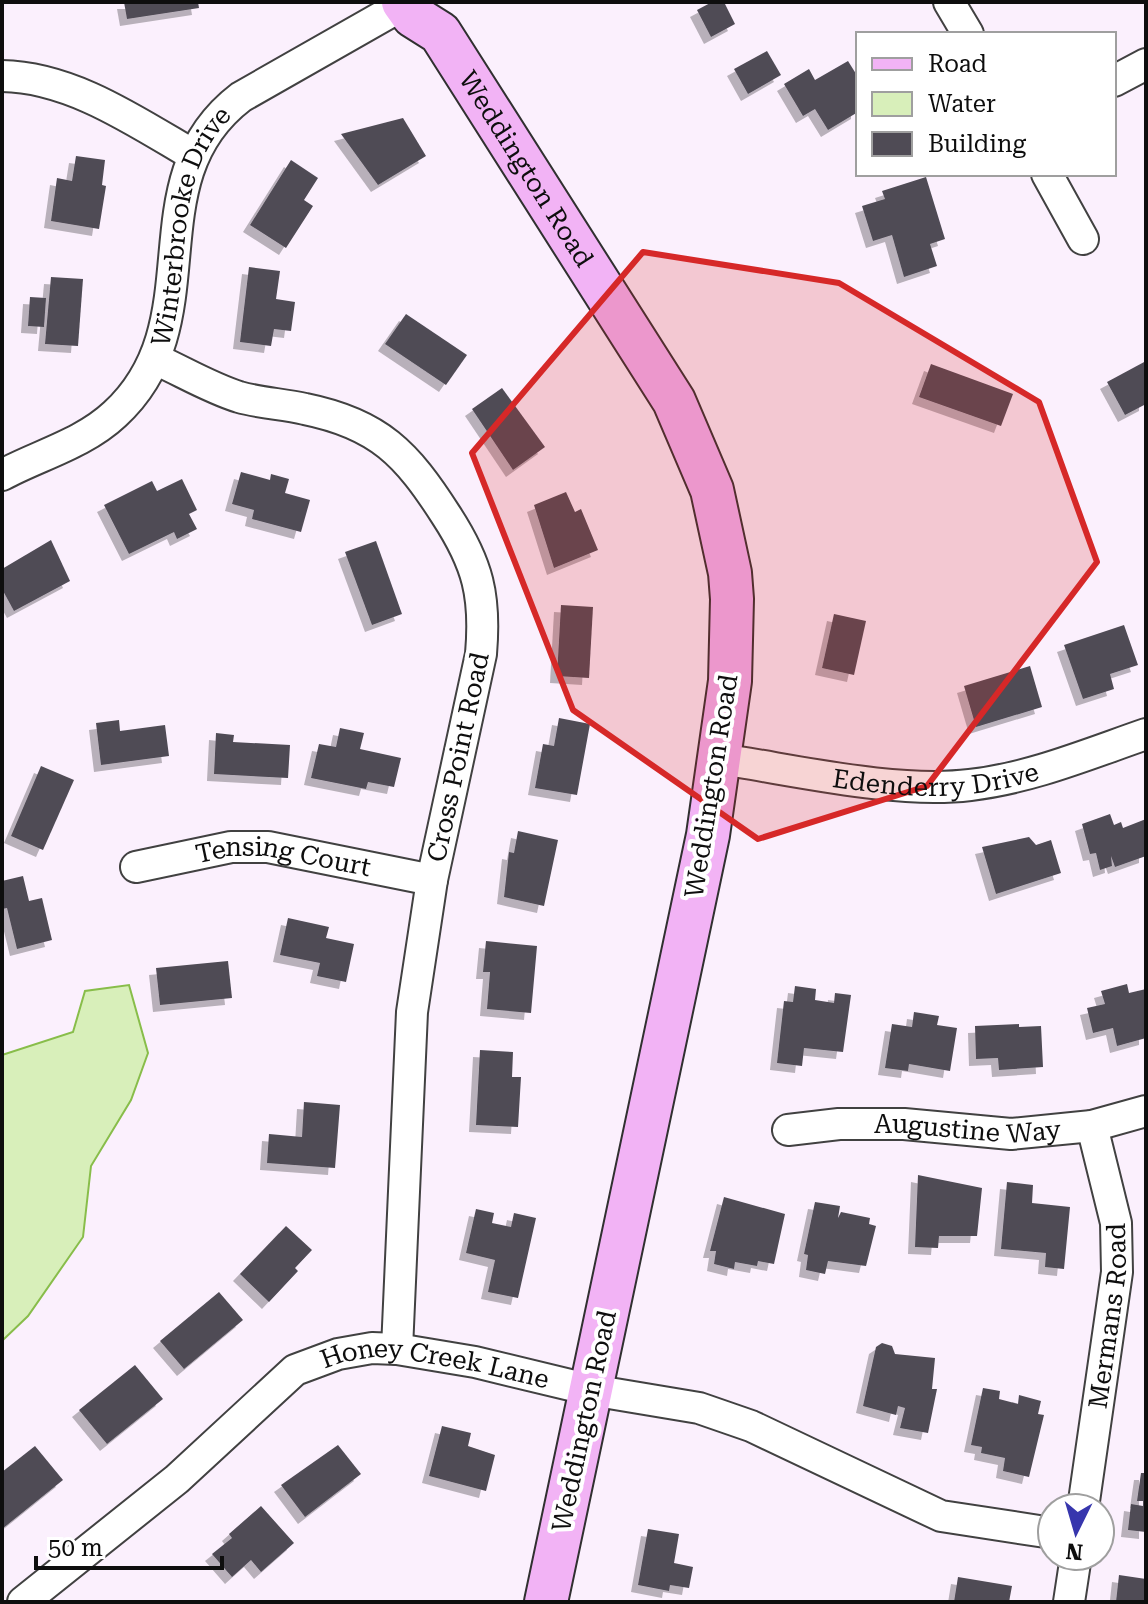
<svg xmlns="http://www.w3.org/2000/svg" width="1148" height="1604" viewBox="0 0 1148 1604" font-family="'Roboto Serif',serif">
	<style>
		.water { fill: #d8efba; stroke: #88bd4a; stroke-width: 2 }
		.building { fill: #4f4b55; filter: url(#shadow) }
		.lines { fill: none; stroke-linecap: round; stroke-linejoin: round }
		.minor-casing { stroke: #414141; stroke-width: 34 }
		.secondary-casing { stroke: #303030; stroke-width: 46 }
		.minor { stroke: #fff; stroke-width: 30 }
		.secondary { stroke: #f2b3f5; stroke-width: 42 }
		.marked { fill: #d62828; fill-opacity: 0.2; stroke: #d62828; stroke-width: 6; stroke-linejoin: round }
		.labels { text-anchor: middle; stroke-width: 8; stroke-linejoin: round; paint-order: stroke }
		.street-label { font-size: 26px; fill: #0e0e0e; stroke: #fff }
	</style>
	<defs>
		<filter id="shadow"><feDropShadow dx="-7" dy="7" stdDeviation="0" flood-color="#0004"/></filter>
	</defs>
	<rect width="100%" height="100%" fill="#fbf0fd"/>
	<polygon class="water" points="129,985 148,1053 131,1100 91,1166 83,1237 28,1316 2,1341 2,1055 73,1032 85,991"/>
	<g class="building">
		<polygon points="124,2 198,2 199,8 127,19"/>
		<polygon points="712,2 724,2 735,24 711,37 697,10"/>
		<polygon points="767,51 781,75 748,94 734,69"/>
		<polygon points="848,61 858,77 858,112 828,130 815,109 803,116 784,84 809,69 815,80"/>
		<polygon points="403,118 426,156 378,185 341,134"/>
		<polygon points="76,156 105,160 102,185 106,186 99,229 51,221 57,178 72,181"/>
		<polygon points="291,160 318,178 304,200 313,206 286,248 250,225"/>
		<polygon points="926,177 945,239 930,244 937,266 904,277 892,235 873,241 862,206 885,199 882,191"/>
		<polygon points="249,267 280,271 276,299 295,302 291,331 274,329 271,346 240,342"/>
		<polygon points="51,277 83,279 78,346 45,344"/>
		<polygon points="30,297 46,298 44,327 28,326"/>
		<polygon points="406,314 467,355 446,385 385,344"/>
		<polygon points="1146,361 1146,404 1125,415 1107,382"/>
		<polygon points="931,364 1013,394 1001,426 919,397"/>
		<polygon points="502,388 545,447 513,470 472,409"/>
		<polygon points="241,472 270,480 271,474 289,479 285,493 310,500 301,532 252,519 254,510 232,504"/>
		<polygon points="182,479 197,510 189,514 197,529 177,539 174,532 129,554 104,505 152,481 157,491"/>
		<polygon points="566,492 575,512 581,509 598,550 554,568 534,505"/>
		<polygon points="51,540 70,581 14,611 2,589 2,569"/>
		<polygon points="376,541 402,614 372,625 345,552"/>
		<polygon points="561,605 593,607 589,678 557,676"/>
		<polygon points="834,614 866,621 854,675 822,668"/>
		<polygon points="1124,625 1138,665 1110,674 1114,689 1083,699 1064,645"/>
		<polygon points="1030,666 1042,707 976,727 964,686"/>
		<polygon points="559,718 590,724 577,795 535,788 543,744 554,746"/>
		<polygon points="119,720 120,731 165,725 169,756 101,765 96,723"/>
		<polygon points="340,728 364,733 360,749 401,758 394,787 368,782 366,789 311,778 319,744 336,747"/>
		<polygon points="216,733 234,735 233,742 290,745 288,778 214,774"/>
		<polygon points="41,766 74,780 43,850 11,836"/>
		<polygon points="1110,814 1114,825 1121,822 1123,828 1146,819 1146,856 1115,867 1111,856 1112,866 1100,870 1096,853 1090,854 1082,824"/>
		<polygon points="518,831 558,840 544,906 504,897 509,852 514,853"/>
		<polygon points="1029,837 1036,845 1051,840 1061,873 996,894 982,847"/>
		<polygon points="23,876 29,901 42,898 52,940 17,949 7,908 2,909 2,881"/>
		<polygon points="288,918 329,927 326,938 354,944 346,982 317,976 320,963 280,955"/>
		<polygon points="486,941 537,946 531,1013 487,1009 490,972 483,972"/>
		<polygon points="228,961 232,998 160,1005 156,968"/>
		<polygon points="1127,984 1129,993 1146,989 1146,1038 1117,1046 1113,1028 1093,1033 1087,1008 1105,1004 1101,991"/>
		<polygon points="795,986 816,989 815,1000 834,1003 835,993 851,995 843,1052 804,1048 802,1066 777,1063 784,1001 793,1002"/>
		<polygon points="914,1012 939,1016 937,1025 957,1028 950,1071 909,1064 908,1071 885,1068 892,1024 912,1027"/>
		<polygon points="1019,1024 1019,1027 1041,1026 1043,1067 999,1070 998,1058 976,1059 975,1026"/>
		<polygon points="480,1050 513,1052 512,1077 521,1077 518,1127 476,1125"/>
		<polygon points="304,1102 340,1105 335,1168 267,1163 269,1134 302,1137"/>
		<polygon points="918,1175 982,1188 977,1236 939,1236 938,1248 915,1247"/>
		<polygon points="1007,1182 1033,1185 1032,1203 1070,1207 1064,1269 1045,1267 1046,1253 1001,1249"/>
		<polygon points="724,1197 785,1214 774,1264 758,1261 757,1266 735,1262 734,1269 714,1264 716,1251 710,1251"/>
		<polygon points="815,1202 840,1206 838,1218 841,1212 870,1218 869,1224 876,1226 866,1266 828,1261 825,1274 806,1270 808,1255 804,1254"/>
		<polygon points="476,1209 494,1213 492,1223 511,1227 514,1213 536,1218 518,1298 488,1292 495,1260 466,1253"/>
		<polygon points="286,1226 312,1250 295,1268 298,1271 269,1302 240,1274"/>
		<polygon points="219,1292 243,1320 184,1369 160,1341"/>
		<polygon points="882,1343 892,1346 895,1354 935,1358 932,1389 937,1389 928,1433 900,1428 905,1408 898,1406 896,1415 863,1406 876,1347"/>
		<polygon points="135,1365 163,1399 107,1444 79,1410"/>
		<polygon points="983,1388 1000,1391 999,1399 1018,1404 1019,1395 1041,1401 1038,1414 1044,1415 1029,1477 1003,1471 1005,1458 981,1453 982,1447 971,1445"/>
		<polygon points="442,1426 471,1433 468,1446 495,1455 486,1491 429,1476"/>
		<polygon points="338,1445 361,1474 305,1517 281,1485"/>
		<polygon points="35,1446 63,1480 2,1529 2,1472"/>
		<polygon points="1141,1473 1146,1473 1146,1532 1128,1530 1131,1504 1143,1506 1143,1501 1137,1501"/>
		<polygon points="261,1506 294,1543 261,1572 251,1560 232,1577 212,1554 232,1538 229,1534"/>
		<polygon points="648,1529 679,1534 674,1563 693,1567 689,1588 670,1585 669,1591 638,1585"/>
		<polygon points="1119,1575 1146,1579 1146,1602 1116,1602"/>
		<polygon points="958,1577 1012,1586 1009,1602 954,1602"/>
	</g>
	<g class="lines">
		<defs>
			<g id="minor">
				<polyline points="949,2 968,34"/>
				<path d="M2 76C71 77 135 121 193 155"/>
				<polyline points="1114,81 1146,64"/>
				<polyline points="1047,174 1083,239"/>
				<path d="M155 359C182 371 210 388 239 397 260 403 283 404 305 409 379 424 407 454 446 515 478 564 486 596 481 654L432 880 412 1012 397 1349"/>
				<path id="s1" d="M2 475C39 455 83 444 115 414 216 321 131 181 241 97L408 2"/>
				<path id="s2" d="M720 759C795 770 895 794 970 785 1031 778 1088 754 1146 734"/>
				<path id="s3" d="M136 867 231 847H268L432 880"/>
				<path id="s4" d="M788 1130 839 1124H904L1011 1134 1092 1126 1146 1111"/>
				<path id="s5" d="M1083 1508 1117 1272 1116 1223 1092 1126"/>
				<path id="s6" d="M23 1602 177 1479 295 1370 338 1354 372 1348 397 1349 475 1362 591 1390 699 1408 751 1426 941 1516 1052 1533"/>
				<polyline points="1069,1602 1076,1556"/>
			</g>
			<g id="secondary">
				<path id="s7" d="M403 2 413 16 440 33 674 401 712 490 730 573 732 599 730 681 708 835 546 1602"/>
			</g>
		</defs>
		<use href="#minor" class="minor-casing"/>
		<use href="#secondary" class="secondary-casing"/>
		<use href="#minor" class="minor"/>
		<use href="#secondary" class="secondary"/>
	</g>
	<path class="marked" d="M643 252 839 283 1039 402 1097 562 927 786 758 839 573 710 472 453Z"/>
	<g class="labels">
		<g class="street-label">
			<text dy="9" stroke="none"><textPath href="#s7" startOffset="210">Weddington Road</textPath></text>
			<text dy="9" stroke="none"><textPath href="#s1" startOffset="336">Winterbrooke Drive</textPath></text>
			<text transform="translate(458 757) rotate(-78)" y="9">Cross Point Road</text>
			<text dy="9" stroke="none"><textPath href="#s2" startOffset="218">Edenderry Drive</textPath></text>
			<text transform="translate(711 786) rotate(-81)" y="9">Weddington Road</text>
			<text dy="9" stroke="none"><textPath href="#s3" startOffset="150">Tensing Court</textPath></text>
			<text dy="9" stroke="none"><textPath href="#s4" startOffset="180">Augustine Way</textPath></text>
			<text dy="9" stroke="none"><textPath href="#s5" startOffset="194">Mermans Road</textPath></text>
			<text dy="9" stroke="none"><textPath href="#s6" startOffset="502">Honey Creek Lane</textPath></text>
			<text transform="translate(584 1421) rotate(-78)" y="9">Weddington Road</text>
		</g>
	</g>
	<rect width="1148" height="1604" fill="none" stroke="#0e0e0e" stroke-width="8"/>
	<rect x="856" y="32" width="260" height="144" fill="#ffffff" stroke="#9f9f9f" stroke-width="2"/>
	<rect x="872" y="58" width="40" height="12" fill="#f2b3f5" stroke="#9f9f9f" stroke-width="2"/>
	<text x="928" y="72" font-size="24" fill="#0e0e0e">Road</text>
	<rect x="872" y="92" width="40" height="24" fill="#d8efba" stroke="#9f9f9f" stroke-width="2"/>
	<text x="928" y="112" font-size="24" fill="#0e0e0e">Water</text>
	<rect x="872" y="132" width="40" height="24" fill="#4f4b55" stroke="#9f9f9f" stroke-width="2"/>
	<text x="928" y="152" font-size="24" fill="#0e0e0e">Building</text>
	<g transform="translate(1076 1532) rotate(185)"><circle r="38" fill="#ffffff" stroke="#9f9f9f" stroke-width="2"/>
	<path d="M0-6L14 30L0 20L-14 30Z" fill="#3736ad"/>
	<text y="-12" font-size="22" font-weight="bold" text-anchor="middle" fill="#0e0e0e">N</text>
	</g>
	<path d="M36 1556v12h186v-12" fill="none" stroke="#0e0e0e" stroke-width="4"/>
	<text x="48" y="1556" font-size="24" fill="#0e0e0e" stroke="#ffffff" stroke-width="6" paint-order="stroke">50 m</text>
</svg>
